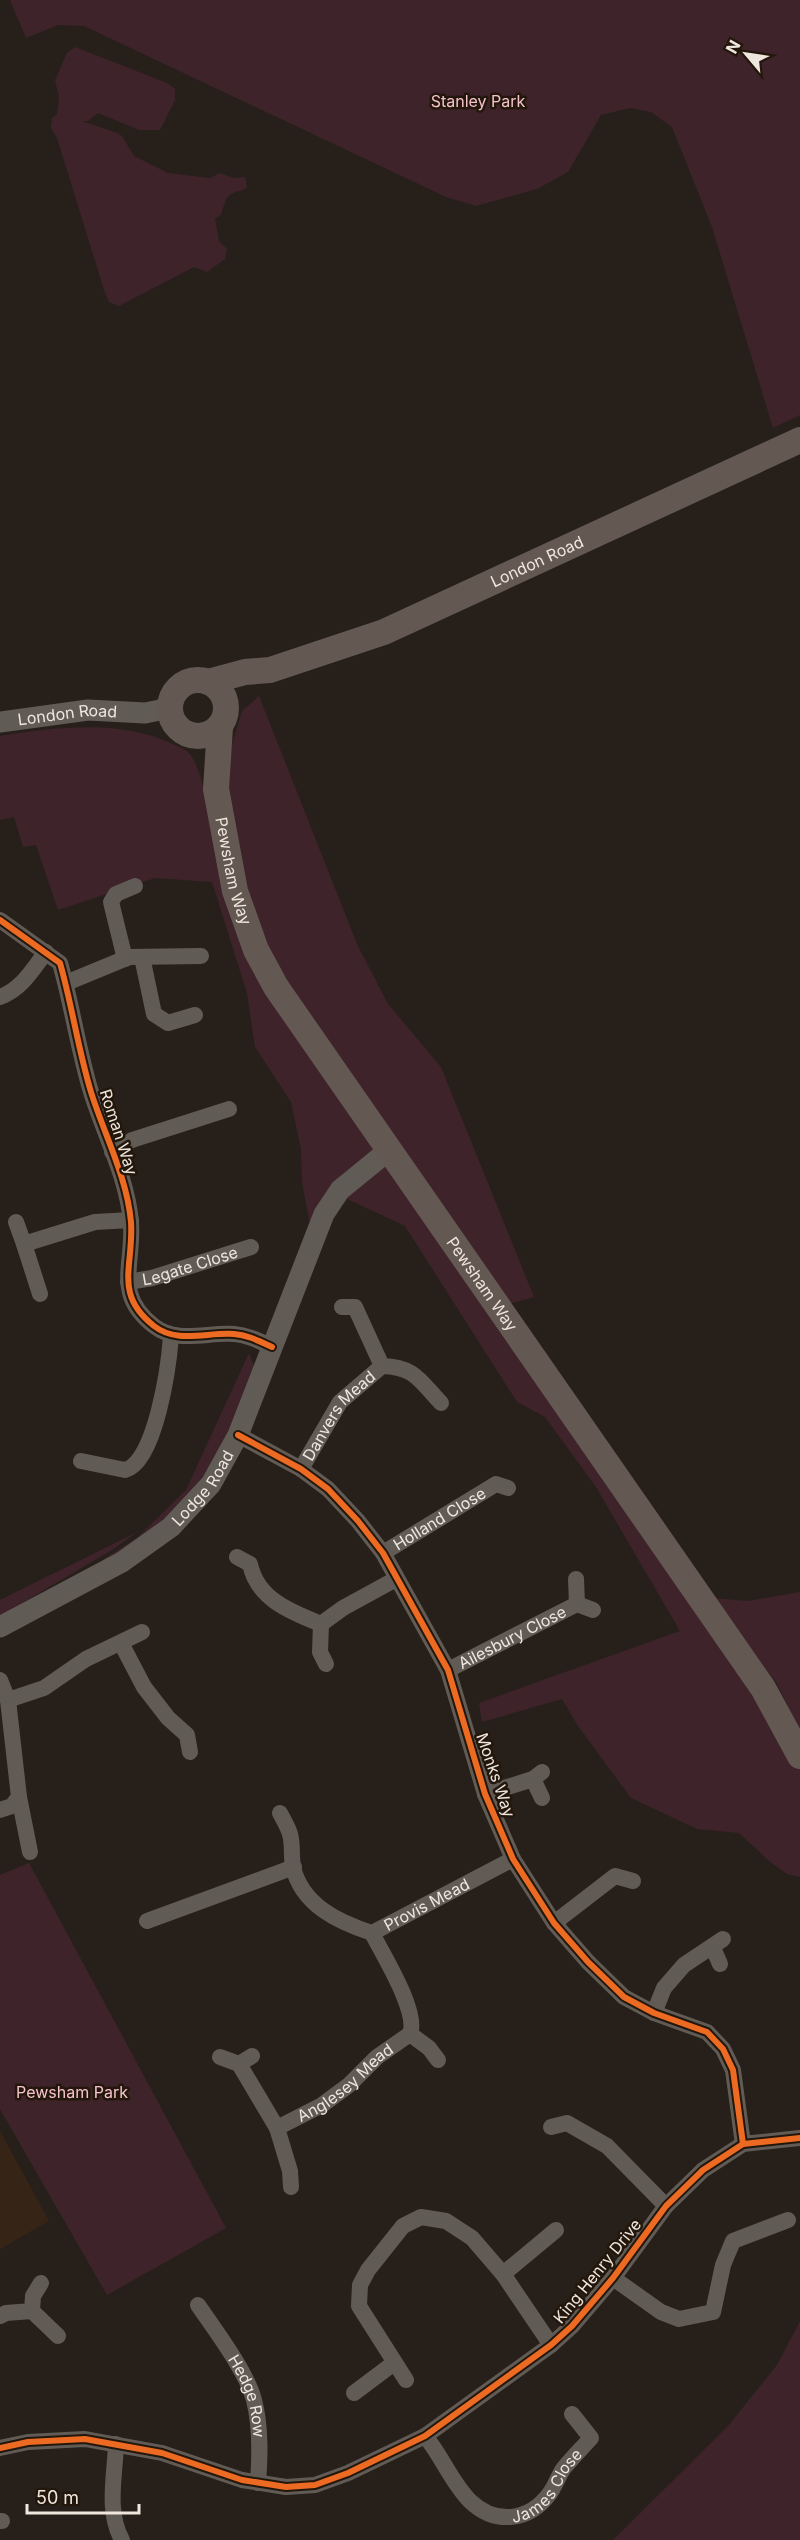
<svg xmlns="http://www.w3.org/2000/svg" width="800" height="2540" viewBox="0 0 800 2540" font-family="Inter,sans-serif">
	<style>
		.built { fill: #362516 }
		.green { fill: #3e232a }
		.lines { fill: none; stroke-linecap: round; stroke-linejoin: round }
		.minor { stroke: #615b56; stroke-width: 16 }
		.tertiary { stroke: #615b56; stroke-width: 21 }
		.primary { stroke: #645852; stroke-width: 26 }
		.cycleway-casing { stroke: #23170b; stroke-width: 10 }
		.cycleway { stroke: #ed6a23; stroke-width: 6 }
		.labels { text-anchor: middle; stroke-width: 5; stroke-linejoin: round; paint-order: stroke }
		.park-label { font-size: 16px; fill: #f5c2ce; stroke: #23170b }
		.street-label { font-size: 16px; fill: #efe6de; stroke: #23170b }
	</style>
	<rect width="100%" height="100%" fill="#27201a"/>
	<polygon class="built" points="0,2131 49,2221 0,2249"/>
	<g class="green">
		<polygon points="10,0 800,0 800,415 773,428 712,227 672,127 651,112 630,108 601,115 568,172 537,189 476,206 446,197 84,26 58,25 26,38"/>
		<path d="M75 47 167 83 175 89V100L160 130H139L98 113 88 121H82L117 133 122 136 134 156 168 173 210 178 220 173 233 178 245 177 247 187C242 192 239 190 233 193 225 195 224 207 221 215L215 218 219 241 227 249 225 259 207 272 194 267 119 306 109 302 105 293 57 138 51 128 52 118 57 114 59 97 55 80 67 53Z"/>
		<path d="M259 696 357 944 388 1004 441 1067 534 1297 512 1303 498 1318 724 1649 800 1767V1877L787 1874 769 1861 739 1833 697 1829 631 1798 578 1726 562 1699 482 1722 479 1703 680 1631 596 1487 545 1417 517 1402 405 1226 345 1198 326 1229 309 1220 302 1182 301 1149 291 1102 255 1047 247 993 212 882 155 878 58 910 36 845 23 847 14 817 0 820V736C57 727 119 719 173 744 179 747 188 750 192 757 201 772 204 792 208 810L229 755 242 711Z"/>
		<path d="M249 1353 254 1366C230 1437 206 1490 145 1538 134 1547 118 1553 106 1560L104 1559 138 1537 186 1490Z"/>
		<polygon points="137,1532 112,1550 0,1616 0,1600"/>
		<polygon points="800,1592 800,1731 776,1682 711,1598 748,1601"/>
		<polygon points="29,1863 226,2228 107,2295 0,2109 0,1875"/>
		<polygon points="800,2321 800,2540 613,2540 728,2426 777,2365"/>
	</g>
	<g class="lines">
		<g class="minor">
			<path d="M0 920 60 963C72 1005 78 1049 91 1092 104 1134 127 1177 131 1222 134 1266 113 1294 154 1326 177 1344 207 1332 234 1334 248 1335 259 1341 272 1347"/>
			<polyline points="142,957 154,1014 168,1023 195,1015"/>
			<polyline points="125,959 111,902 116,894 135,886"/>
			<polyline points="66,983 129,957 201,956"/>
			<path d="M0 997C22 989 32 970 46 952"/>
			<polyline points="112,1152 132,1140 229,1109"/>
			<polyline points="16,1222 24,1244"/>
			<path id="s1" d="M128 1282 152 1278 251 1247"/>
			<polyline points="40,1294 24,1244 95,1222 131,1220"/>
			<polyline points="342,1307 355,1307 382,1366"/>
			<polyline points="238,1435 301,1469 328,1489 358,1521 383,1553 448,1670 485,1794 513,1859 554,1923 588,1962 624,1997 654,2013 707,2032 723,2049 733,2070 743,2144"/>
			<path d="M81 1461 125 1470C156 1462 169 1364 171 1336"/>
			<path id="s2" d="M301 1469 340 1402 382 1366C415 1367 419 1380 441 1403"/>
			<path id="s3" d="M383 1553 496 1484 508 1488"/>
			<path d="M237 1557 250 1564C257 1599 291 1612 321 1624L343 1608 396 1579"/>
			<polyline points="577,1604 593,1610"/>
			<polyline points="321,1624 320,1652 326,1664"/>
			<polyline points="121,1643 144,1687 168,1718 187,1735 190,1752"/>
			<path id="s4" d="M448 1670 577 1604 576 1579"/>
			<polyline points="0,1680 8,1700 19,1797 30,1852"/>
			<polyline points="8,1700 44,1688 86,1659 142,1632"/>
			<polyline points="533,1779 542,1798"/>
			<polyline points="485,1794 533,1779 542,1772"/>
			<polyline points="0,1810 12,1806 19,1797"/>
			<path id="s5" d="M280 1813C283 1819 288 1827 290 1834 293 1844 291 1856 293 1867 302 1905 338 1922 372 1933L513 1859"/>
			<polyline points="147,1921 294,1867"/>
			<polyline points="554,1923 615,1876 633,1881"/>
			<path d="M372 1933C383 1955 419 2012 410 2034L429 2048 438 2060"/>
			<polyline points="713,1948 720,1964"/>
			<polyline points="654,2013 664,1988 684,1965 723,1939"/>
			<path id="s6" d="M220 2057 239 2064 277 2128 322 2105 349 2085 377 2057 410 2034"/>
			<polyline points="239,2064 252,2056"/>
			<polyline points="551,2127 567,2123 607,2146 666,2206"/>
			<polyline points="277,2128 290,2171 291,2187"/>
			<polyline points="503,2274 556,2230"/>
			<polyline points="613,2278 661,2312 679,2319 713,2312 723,2265 733,2241 788,2220"/>
			<path id="s7" d="M198 2305C215 2330 247 2372 254 2400 261 2427 260 2456 258 2483"/>
			<polyline points="32,2311 58,2336"/>
			<polyline points="0,2316 6,2313 32,2311 33,2296 41,2283"/>
			<polyline points="406,2380 359,2306 360,2285 368,2270 403,2226 421,2217 446,2221 472,2238 503,2274 551,2345"/>
			<polyline points="354,2393 394,2363"/>
			<path id="s8" d="M425 2436C442 2456 451 2482 470 2501 495 2525 529 2522 550 2493 555 2486 558 2477 563 2469 572 2458 582 2448 591 2438L572 2414"/>
			<path d="M116 2444C115 2476 106 2511 122 2540"/>
			<polyline points="0,2448 28,2442 85,2439 162,2453 242,2480 286,2487 315,2485 348,2473 425,2436 551,2345 572,2326 613,2278 666,2206 703,2170 743,2144 800,2138"/>
			<polyline points="0,2521 2,2521"/>
		</g>
		<g class="tertiary">
			<path id="s9" d="M0 722 88 710 145 713 170 708"/>
			<path id="s10" d="M0 1627 122 1562 171 1527 211 1484 238 1435 324 1214 340 1190 389 1150"/>
		</g>
		<g class="primary">
			<circle cx="198" cy="708" r="28"/>
			<path id="s11" d="M208 682 245 672 270 670 384 632 800 440"/>
			<path id="s12" d="M220 727 216 789 235 891 256 950 276 987 763 1688 800 1756"/>
		</g>
		<defs>
			<g id="cycleway">
				<path d="M0 920 60 963C72 1005 78 1049 91 1092 104 1134 127 1177 131 1222 134 1266 113 1294 154 1326 177 1344 207 1332 234 1334 248 1335 259 1341 272 1347"/>
				<polyline points="238,1435 301,1469 328,1489 358,1521 383,1553 448,1670 485,1794 513,1859 554,1923 588,1962 624,1997 654,2013 707,2032 723,2049 733,2070 743,2144"/>
				<polyline points="0,2448 28,2442 85,2439 162,2453 242,2480 286,2487 315,2485 348,2473 425,2436 551,2345 572,2326 613,2278 666,2206 703,2170 743,2144 800,2138"/>
			</g>
		</defs>
		<use href="#cycleway" class="cycleway-casing"/>
		<use href="#cycleway" class="cycleway"/>
	</g>
	<g class="labels">
		<g class="park-label">
			<text x="478" y="107">Stanley Park</text>
			<text x="72" y="2098">Pewsham Park</text>
		</g>
		<g class="street-label">
			<text dy="6" stroke="none"><textPath href="#s11" startOffset="352">London Road</textPath></text>
			<text dy="6" stroke="none"><textPath href="#s9" startOffset="68">London Road</textPath></text>
			<text dy="6" stroke="none"><textPath href="#s12" startOffset="146">Pewsham Way</textPath></text>
			<text transform="translate(119 1132) rotate(72)" y="6">Roman Way</text>
			<text dy="6" stroke="none"><textPath href="#s1" startOffset="64">Legate Close</textPath></text>
			<text dy="6" stroke="none"><textPath href="#s12" startOffset="632">Pewsham Way</textPath></text>
			<text dy="6" stroke="none"><textPath href="#s2" startOffset="66">Danvers Mead</textPath></text>
			<text dy="6" stroke="none"><textPath href="#s10" startOffset="249">Lodge Road</textPath></text>
			<text dy="6" stroke="none"><textPath href="#s3" startOffset="66">Holland Close</textPath></text>
			<text dy="6" stroke="none"><textPath href="#s4" startOffset="72">Ailesbury Close</textPath></text>
			<text transform="translate(496 1775) rotate(71)" y="6">Monks Way</text>
			<text dy="6" stroke="none"><textPath href="#s5" startOffset="226">Provis Mead</textPath></text>
			<text dy="6" stroke="none"><textPath href="#s6" startOffset="177">Anglesey Mead</textPath></text>
			<text transform="translate(597 2271) rotate(-51)" y="6">King Henry Drive</text>
			<text dy="6" stroke="none"><textPath href="#s7" startOffset="105">Hedge Row</textPath></text>
			<text dy="6" stroke="none"><textPath href="#s8" startOffset="174">James Close</textPath></text>
		</g>
	</g>
	<g transform="translate(746 54) rotate(299)" stroke="#23170b" stroke-width="4.5" paint-order="stroke">
	<path d="M0-4.5L10 22L0 15L-10 22Z" fill="#efe6de"/>
	<text y="-9" font-size="16" font-weight="bold" text-anchor="middle" fill="#efe6de">N</text>
	</g>
	<path d="M27 2504v9h112v-9" fill="none" stroke="#efe6de" stroke-width="3"/>
	<text x="36" y="2504" font-size="18" fill="#efe6de" stroke="#23170b" stroke-width="4.5" paint-order="stroke">50 m</text>
</svg>
